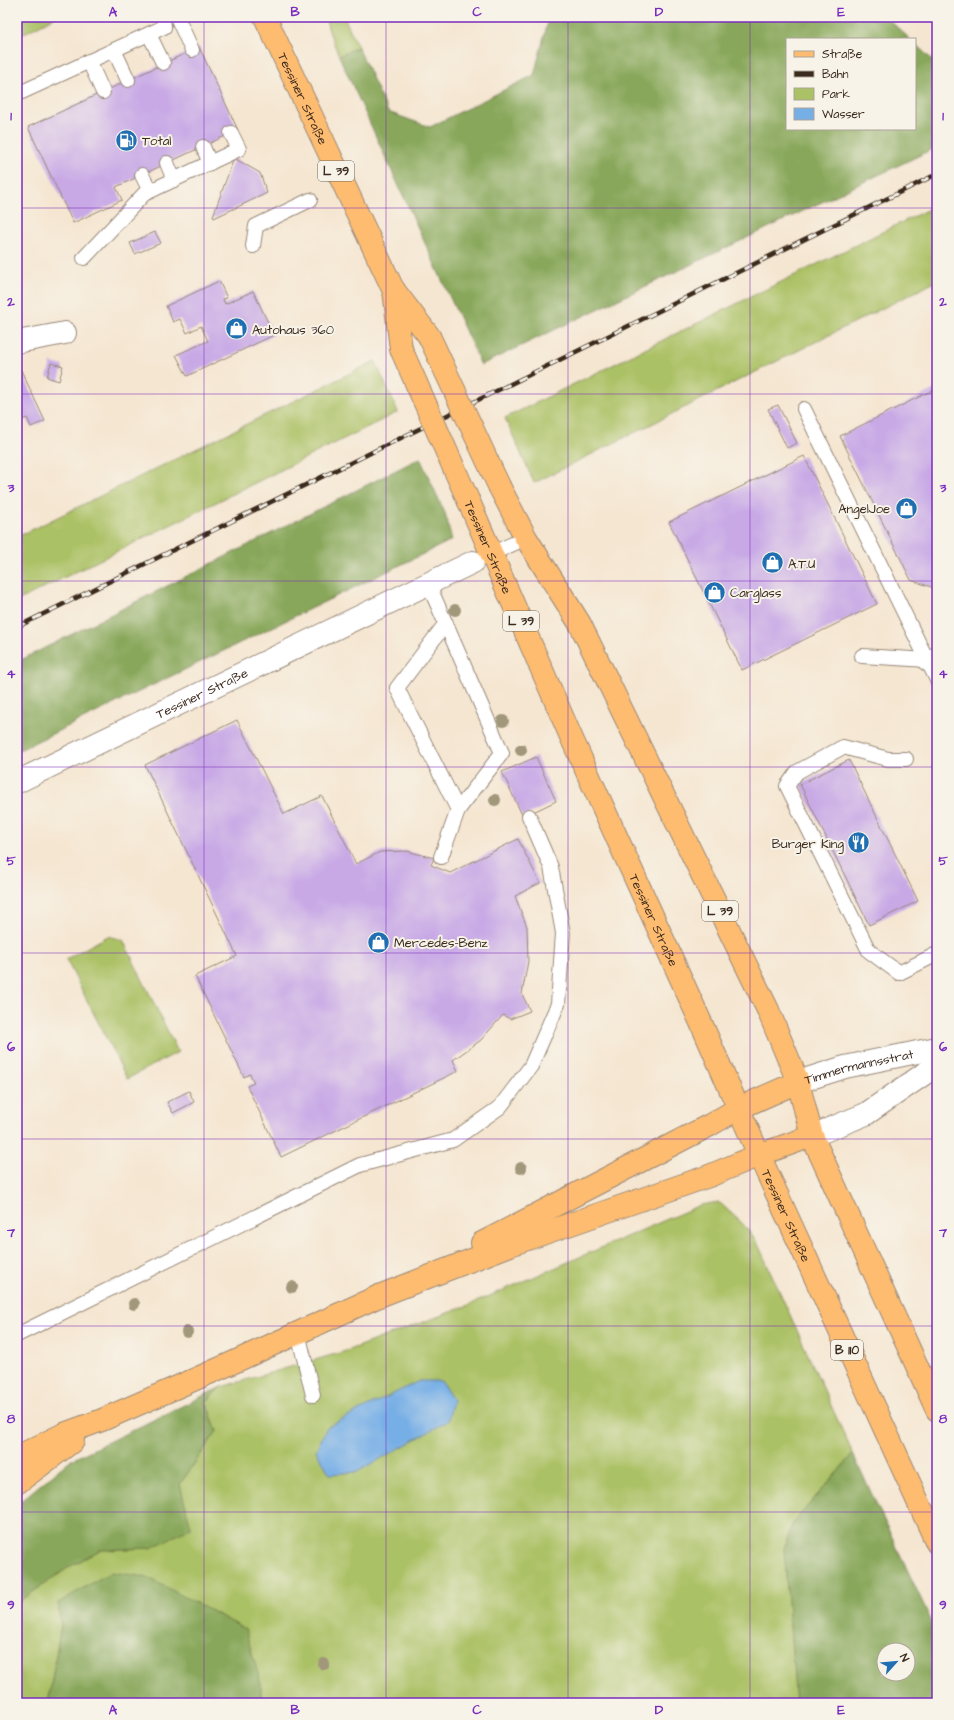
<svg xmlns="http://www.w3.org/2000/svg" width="954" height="1720" viewBox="0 0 954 1720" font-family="'Architects Daughter',sans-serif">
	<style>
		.green { fill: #abc165; stroke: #737642 }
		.forest { fill: #88a75a; stroke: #62683c; fill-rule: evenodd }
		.water { fill: #76aee6; stroke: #586c82 }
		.building { fill: #c8a9e6 }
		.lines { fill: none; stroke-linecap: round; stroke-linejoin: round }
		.service-casing { stroke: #988878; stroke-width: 16 }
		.minor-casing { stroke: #988878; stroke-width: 24 }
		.primary-casing { stroke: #988878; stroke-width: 24 }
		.motorway-casing { stroke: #988878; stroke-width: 24 }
		.service { stroke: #fff; stroke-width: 14 }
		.minor { stroke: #fff; stroke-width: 22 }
		.primary { stroke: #febc70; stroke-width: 22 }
		.motorway { stroke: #febc70; stroke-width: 22 }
		.rail-casing { stroke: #3b2a1e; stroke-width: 4.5 }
		.rail { stroke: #f7f3e8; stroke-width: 3; stroke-dasharray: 9; stroke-linecap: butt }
		.primary-bridge-casing { stroke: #988878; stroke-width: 24; stroke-linecap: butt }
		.primary-bridge { stroke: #febc70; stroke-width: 22 }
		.tree { fill: #a1977a }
		.grid { fill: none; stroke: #7b2cbf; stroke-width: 1; stroke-opacity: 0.55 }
		.labels { text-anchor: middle; stroke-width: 4; stroke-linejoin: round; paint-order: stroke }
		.shield { fill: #f7f3e8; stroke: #73665b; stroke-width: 1 }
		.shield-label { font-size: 12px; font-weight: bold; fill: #3b2a1e }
		.street-label { font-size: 13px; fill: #3b2a1e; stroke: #f7f3e8 }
		.poi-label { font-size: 13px; fill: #3b2a1e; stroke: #f7f3e8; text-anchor: start }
		.neatline { fill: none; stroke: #7b2cbf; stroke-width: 1.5 }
		.grid-label { font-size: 13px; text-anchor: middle; font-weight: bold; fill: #7b2cbf }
	</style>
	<rect width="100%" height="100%" fill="#f7f3e8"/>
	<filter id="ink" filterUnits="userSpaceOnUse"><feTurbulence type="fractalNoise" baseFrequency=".025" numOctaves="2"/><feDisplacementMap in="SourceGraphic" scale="8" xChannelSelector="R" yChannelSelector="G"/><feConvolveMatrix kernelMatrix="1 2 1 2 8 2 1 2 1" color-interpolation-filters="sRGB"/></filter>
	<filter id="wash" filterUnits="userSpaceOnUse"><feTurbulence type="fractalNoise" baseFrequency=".012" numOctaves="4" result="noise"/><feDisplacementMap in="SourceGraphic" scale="16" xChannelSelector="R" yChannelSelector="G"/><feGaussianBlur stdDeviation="0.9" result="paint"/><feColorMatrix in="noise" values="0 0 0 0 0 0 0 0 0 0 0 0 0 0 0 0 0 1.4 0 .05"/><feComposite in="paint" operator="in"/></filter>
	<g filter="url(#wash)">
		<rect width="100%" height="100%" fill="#f5e6d1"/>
		<g class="green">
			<polygon points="17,17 55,17 17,37"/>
			<polygon points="325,17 344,17 358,47 339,56 330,34"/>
			<polygon points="937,205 937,281 534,483 505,418"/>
			<polygon points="375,361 398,412 17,601 17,537"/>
			<polygon points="108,936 123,940 178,1052 127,1079 66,959"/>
			<polygon points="719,1202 743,1224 757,1242 853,1454 793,1523 784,1549 796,1703 261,1703 261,1684 58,1603 61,1626 48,1703 17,1703 17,1606 21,1600 69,1567 100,1550 151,1548 180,1484 217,1431 206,1402 221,1387 346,1351 469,1305 700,1205"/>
		</g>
		<g class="forest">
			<polygon points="546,17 886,17 910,39 787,39 787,129 915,129 915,44 937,64 937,147 481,365 339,56 358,47 388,112 430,127 534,75 548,21"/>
			<polygon points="420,458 445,513 452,540 17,751 17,662"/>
			<polygon points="221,1387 206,1402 217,1431 180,1484 191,1528 151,1548 100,1550 69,1567 21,1600 17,1606 17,1504 69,1461"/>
			<path d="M853 1454 937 1633V1703H796L784 1549 793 1523ZM884 1650H908V1674H884Z"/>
			<polygon points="111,1572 147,1577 245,1629 261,1684 261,1703 48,1703 61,1626 58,1603"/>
		</g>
		<polygon class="water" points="419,1381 441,1381 453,1400 448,1421 357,1472 330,1474 316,1451 327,1427"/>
		<g id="blocks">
			<g class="building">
				<polygon points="199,47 238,130 116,187 122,200 73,223 28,127"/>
				<polygon points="234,158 260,173 267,193 214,218 213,216"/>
				<polygon points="155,232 161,243 135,254 130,243"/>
				<polygon points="219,281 227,298 223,299 225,304 253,291 274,335 187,376 176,355 208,341 201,326 187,333 180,319 173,322 166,306"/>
				<polygon points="51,363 63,366 59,381 47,377"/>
				<polygon points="21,370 45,421 31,427 27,418 17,422 17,372"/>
				<polygon points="937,388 937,589 911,580 840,436"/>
				<polygon points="778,405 797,443 787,448 768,409"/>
				<polygon points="804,456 877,604 742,670 669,522"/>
				<polygon points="237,720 284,814 322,796 356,864 380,852 407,851 434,858 431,865 450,873 518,839 540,883 515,896 527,927 528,961 522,994 530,1011 510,1019 503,1015 481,1040 453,1060 458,1071 281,1157 247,1086 254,1083 250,1074 244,1077 195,976 237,956 145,765"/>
				<polygon points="536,757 556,801 523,817 502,772"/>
				<polygon points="849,760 918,901 869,925 800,784"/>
				<polygon points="189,1091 194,1102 173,1113 167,1102"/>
			</g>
		</g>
	</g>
	<g filter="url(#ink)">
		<use href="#blocks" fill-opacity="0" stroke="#988878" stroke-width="1"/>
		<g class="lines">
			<defs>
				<g id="service">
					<polyline points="177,17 192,50"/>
					<polyline points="149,34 163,63"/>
					<polyline points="114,50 128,80"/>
					<polyline points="89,61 103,92"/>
					<polyline points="22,92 164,27 163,17"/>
					<polyline points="203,147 210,163"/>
					<polyline points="167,163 174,180"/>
					<polyline points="142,175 150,191"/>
					<polyline points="253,246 256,226 310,200"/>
					<polyline points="84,258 144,194 239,149 231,133"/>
					<polyline points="804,409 937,680"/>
					<polyline points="484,557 526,538"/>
					<polyline points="428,583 502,753 458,810 441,857"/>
					<polyline points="446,623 397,688 458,810"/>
					<polyline points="862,656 928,660 934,655"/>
					<polyline points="906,759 888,759 843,747 797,772 787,786 869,951 899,973 937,954"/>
					<polyline points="298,1333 313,1395"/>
					<polyline points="17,1335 360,1165 453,1140 500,1107 531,1066 558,1004 563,933 551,867 529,816"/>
				</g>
				<g id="minor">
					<polyline points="17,342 65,333"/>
					<polyline points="928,660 937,660"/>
					<path id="s1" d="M17 782 473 562"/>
					<path id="s2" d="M798 1082 845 1067 937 1048"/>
					<polyline points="812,1136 866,1114 937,1065"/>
				</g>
				<g id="primary">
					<path id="s3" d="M265 17 393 289 429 336"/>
					<polyline points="394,290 401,349"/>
					<polyline points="500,488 526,538 580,624 768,1010 798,1082 812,1136 937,1410"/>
					<path id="s4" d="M469 502 572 739 702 1025 759 1155 937 1543"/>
					<polyline points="739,1108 798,1082"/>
					<polyline points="759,1155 812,1136"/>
				</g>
				<g id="motorway">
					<polyline points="482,1243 710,1125 739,1108"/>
					<polyline points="17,1457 64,1434 102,1420 232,1363 379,1296 510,1245 709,1176 759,1155"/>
					<polyline points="17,1483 73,1441"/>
				</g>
			</defs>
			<use href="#service" class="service-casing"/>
			<use href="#minor" class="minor-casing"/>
			<use href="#primary" class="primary-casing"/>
			<use href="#motorway" class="motorway-casing"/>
			<use href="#service" class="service"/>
			<use href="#minor" class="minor"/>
			<use href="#primary" class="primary"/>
			<use href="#motorway" class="motorway"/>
			<defs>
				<polyline id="rail" points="17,627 937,174"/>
			</defs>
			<use href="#rail" class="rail-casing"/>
			<use href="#rail" class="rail"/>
			<defs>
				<g id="primary-bridge">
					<polyline points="429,336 500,488"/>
					<polyline points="401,349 469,502"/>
				</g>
			</defs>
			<use href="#primary-bridge" class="primary-bridge-casing"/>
			<use href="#primary-bridge" class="primary-bridge"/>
		</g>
		<g class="tree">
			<circle cx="455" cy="610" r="6"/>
			<circle cx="503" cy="721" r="6"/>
			<circle cx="521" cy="750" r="6"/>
			<circle cx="495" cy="800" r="6"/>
			<circle cx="521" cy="1168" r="6"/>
			<circle cx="292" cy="1287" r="6"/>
			<circle cx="134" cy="1304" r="6"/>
			<circle cx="187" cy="1332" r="6"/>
			<circle cx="324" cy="1664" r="6"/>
		</g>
	</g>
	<path class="grid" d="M204 17V1703M386 17V1703M568 17V1703M750 17V1703M17 208H937M17 394H937M17 581H937M17 767H937M17 953H937M17 1139H937M17 1326H937M17 1512H937"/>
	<defs>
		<symbol id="fuel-disc" viewBox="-11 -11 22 22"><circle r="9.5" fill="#1f6fb2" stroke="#f7f3e8"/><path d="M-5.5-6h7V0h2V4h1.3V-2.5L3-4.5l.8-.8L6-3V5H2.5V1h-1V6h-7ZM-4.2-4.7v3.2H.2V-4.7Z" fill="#fff"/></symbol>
		<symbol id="shop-disc" viewBox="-11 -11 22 22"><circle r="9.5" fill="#1f6fb2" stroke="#f7f3e8"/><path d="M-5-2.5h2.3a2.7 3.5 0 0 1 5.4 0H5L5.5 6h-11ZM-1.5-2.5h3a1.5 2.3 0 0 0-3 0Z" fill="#fff"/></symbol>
		<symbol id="restaurant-disc" viewBox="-11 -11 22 22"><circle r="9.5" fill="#1f6fb2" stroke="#f7f3e8"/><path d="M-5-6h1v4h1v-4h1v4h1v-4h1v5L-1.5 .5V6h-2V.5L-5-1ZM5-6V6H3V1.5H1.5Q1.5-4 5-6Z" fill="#fff"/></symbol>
	</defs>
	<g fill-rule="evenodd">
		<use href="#fuel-disc" x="114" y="128" width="25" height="25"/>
		<use href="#shop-disc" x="224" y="316" width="25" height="25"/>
		<use href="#shop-disc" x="894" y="496" width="25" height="25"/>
		<use href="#shop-disc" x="760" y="550" width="25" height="25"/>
		<use href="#shop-disc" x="702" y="580" width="25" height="25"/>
		<use href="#restaurant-disc" x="846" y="830" width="25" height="25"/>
		<use href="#shop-disc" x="366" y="930" width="25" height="25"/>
	</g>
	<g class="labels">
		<g class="shield">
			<rect x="318" y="161" width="36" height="20" rx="3"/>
			<rect x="503" y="611" width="36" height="20" rx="3"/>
			<rect x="702" y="901" width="36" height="20" rx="3"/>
			<rect x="831" y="1340" width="32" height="20" rx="3"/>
		</g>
		<g class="shield-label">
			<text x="336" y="175">L 39</text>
			<text x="521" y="625">L 39</text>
			<text x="720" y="915">L 39</text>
			<text x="847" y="1354">B 110</text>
		</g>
		<g class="street-label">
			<text dy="5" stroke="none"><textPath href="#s3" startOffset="90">Tessiner Straße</textPath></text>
			<text dy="5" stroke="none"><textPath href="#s4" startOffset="49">Tessiner Straße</textPath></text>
			<text dy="5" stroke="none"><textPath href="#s1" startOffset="205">Tessiner Straße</textPath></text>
			<text dy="5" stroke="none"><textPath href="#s4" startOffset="457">Tessiner Straße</textPath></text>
			<text dy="5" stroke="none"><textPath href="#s2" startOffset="63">Timmermannsstrat</textPath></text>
			<text dy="5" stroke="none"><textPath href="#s4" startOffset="781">Tessiner Straße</textPath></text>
		</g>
		<g class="poi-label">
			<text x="142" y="145">Total</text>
			<text x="252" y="334">Autohaus 360</text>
			<text x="890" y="513" text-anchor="end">AngelJoe</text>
			<text x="788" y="568">A.T.U</text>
			<text x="730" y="597">Carglass</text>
			<text x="844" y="848" text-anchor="end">Burger King</text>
			<text x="394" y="947">Mercedes-Benz</text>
		</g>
	</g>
	<rect width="954" height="1720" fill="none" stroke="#f7f3e8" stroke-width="44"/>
	<rect x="786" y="38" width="130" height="92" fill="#f7f3e8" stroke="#aca397"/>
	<rect x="794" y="51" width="20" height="6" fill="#febc70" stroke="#aca397"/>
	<text x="822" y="58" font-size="12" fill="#3b2a1e">Straße</text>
	<rect x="794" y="71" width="20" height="6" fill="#3b2a1e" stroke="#aca397"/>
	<text x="822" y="78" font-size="12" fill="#3b2a1e">Bahn</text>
	<rect x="794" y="88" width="20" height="12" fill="#abc165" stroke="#aca397"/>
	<text x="822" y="98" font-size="12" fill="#3b2a1e">Park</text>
	<rect x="794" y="108" width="20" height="12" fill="#76aee6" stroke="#aca397"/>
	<text x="822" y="118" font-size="12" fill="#3b2a1e">Wasser</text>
	<g transform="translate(896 1662) rotate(63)"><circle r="19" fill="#f7f3e8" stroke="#aca397"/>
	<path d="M0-3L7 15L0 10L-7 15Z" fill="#1f6fb2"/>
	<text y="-6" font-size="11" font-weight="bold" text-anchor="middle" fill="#3b2a1e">N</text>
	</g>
	<rect x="22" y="22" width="910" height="1676" class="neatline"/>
	<g class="grid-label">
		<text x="113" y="16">A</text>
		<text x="295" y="16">B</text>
		<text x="477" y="16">C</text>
		<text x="659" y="16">D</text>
		<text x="841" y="16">E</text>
		<text x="11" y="120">1</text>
		<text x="943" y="120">1</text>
		<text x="11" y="306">2</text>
		<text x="943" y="306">2</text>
		<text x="11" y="492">3</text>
		<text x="943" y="492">3</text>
		<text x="11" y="678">4</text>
		<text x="943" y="678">4</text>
		<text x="11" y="865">5</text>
		<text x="943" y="865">5</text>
		<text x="11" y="1051">6</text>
		<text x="943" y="1051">6</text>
		<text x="11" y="1237">7</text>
		<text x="943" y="1237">7</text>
		<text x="11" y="1423">8</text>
		<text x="943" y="1423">8</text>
		<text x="11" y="1609">9</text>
		<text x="943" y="1609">9</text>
		<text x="113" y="1714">A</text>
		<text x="295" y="1714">B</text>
		<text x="477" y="1714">C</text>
		<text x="659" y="1714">D</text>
		<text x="841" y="1714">E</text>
	</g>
</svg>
